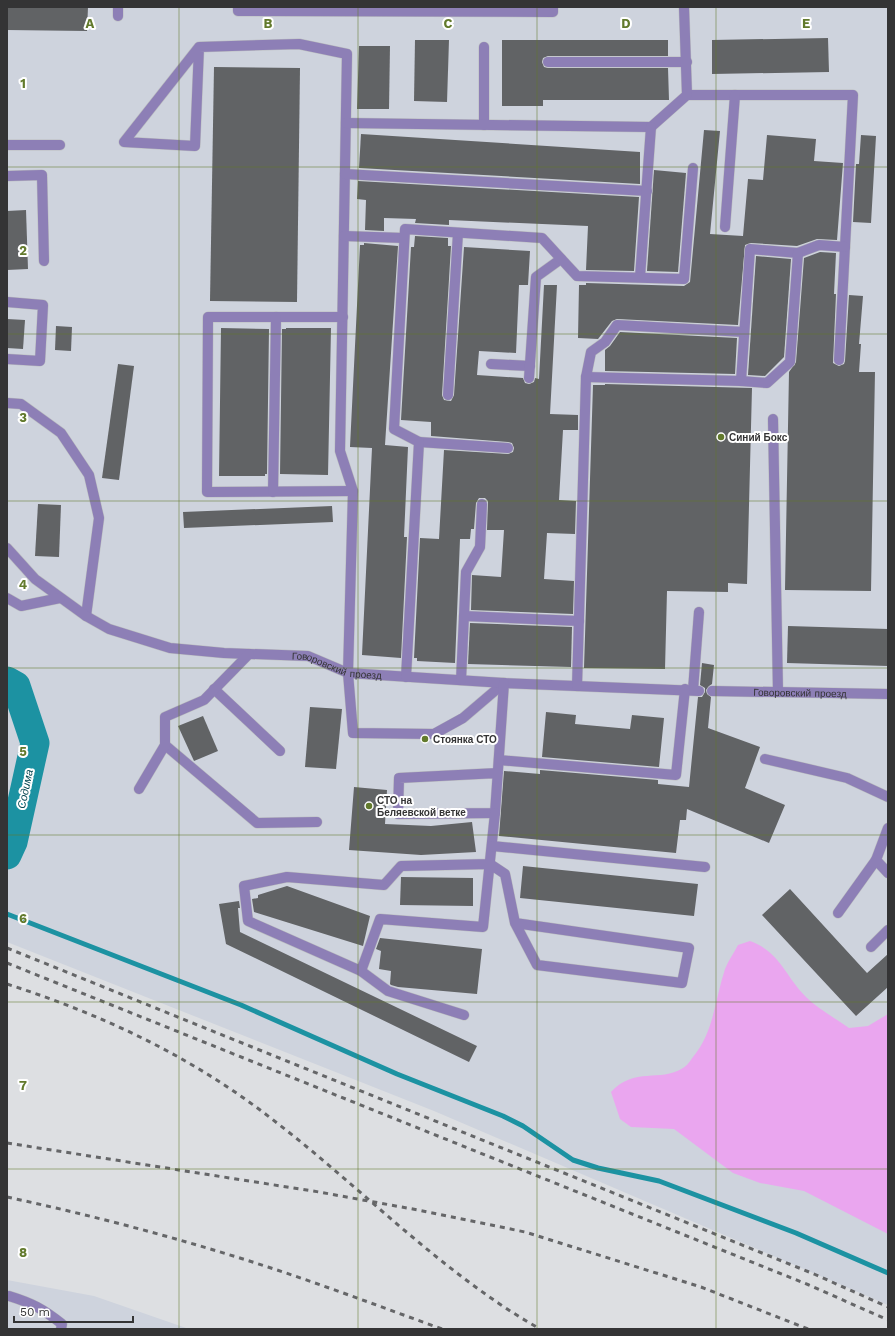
<svg xmlns="http://www.w3.org/2000/svg" width="895" height="1336" viewBox="0 0 895 1336" font-family="'Work Sans',sans-serif">
	<style>
		.built { fill: #ced3dd }
		.green { fill: #eaa6ef }
		.lines { fill: none; stroke-linecap: round; stroke-linejoin: round }
		.stream { stroke: #1c92a2; stroke-width: 5 }
		.river { stroke: #1c92a2; stroke-width: 29 }
		.building { fill: #616365 }
		.minor-casing { stroke: #bbbdbf; stroke-width: 11 }
		.minor { stroke: #8d7fb6; stroke-width: 10 }
		.rail { stroke: #656668; stroke-width: 3; stroke-dasharray: 5 5; stroke-linecap: butt }
		.grid { fill: none; stroke: #627a2c; stroke-width: 1; stroke-opacity: 0.55 }
		.poi-dot { fill: #627a2c; stroke: #fff; stroke-width: 1.5 }
		.labels { text-anchor: middle; stroke-width: 4; stroke-linejoin: round; paint-order: stroke }
		.poi-label { font-size: 10px; font-weight: bold; fill: #343435; stroke: #fff; text-anchor: start }
		.street-label { font-size: 10px; fill: #343435; stroke: #fff }
		.water-label { font-size: 11px; font-style: italic; fill: #0a4a54; stroke: #fff }
		.grid-label { font-size: 13px; text-anchor: middle; font-weight: bold; fill: #627a2c; stroke: #fff; stroke-width: 4; stroke-linejoin: round; paint-order: stroke }
	</style>
	<rect width="100%" height="100%" fill="#dddfe2"/>
	<g class="built">
		<polygon points="7,7 888,7 888,1305 434,1111 7,942"/>
		<polygon points="7,1280 94,1296 189,1329 7,1329"/>
	</g>
	<path class="green" d="M750 941C780 952 785 976 806 997 818 1009 835 1018 849 1028L868 1026 888 1014V1234L804 1191 760 1183 733 1173 674 1129 631 1127 620 1119 611 1092C635 1066 659 1083 683 1068 687 1066 690 1061 693 1057 714 1032 715 999 725 969 728 961 734 953 738 945Z"/>
	<g class="lines">
		<polyline class="stream" points="7,914 241,1005 397,1074 503,1116 523,1126 573,1160 598,1168 659,1181 796,1233 888,1273"/>
		<polyline class="river" points="7,681 16,686 35,743 13,842 7,855"/>
	</g>
	<g class="building">
		<polygon points="7,7 88,7 87,31 7,30"/>
		<polygon points="828,38 829,72 712,74 712,40"/>
		<polygon points="415,40 449,40 447,102 414,101"/>
		<polygon points="502,40 668,40 668,56 548,56 543,58 542,62 544,67 548,68 668,68 669,100 543,100 543,106 502,106"/>
		<polygon points="359,46 390,46 389,109 357,109"/>
		<polygon points="214,67 300,68 297,302 210,301"/>
		<polygon points="704,130 720,131 710,234 743,236 748,179 763,180 767,135 816,139 814,161 843,163 837,240 817,239 797,246 751,243 745,245 738,325 617,319 612,321 598,339 578,338 579,285 586,285 586,283 684,286 690,282"/>
		<polygon points="361,134 640,152 640,184 359,168"/>
		<polygon points="861,135 876,136 871,223 853,222 856,164 859,164"/>
		<polygon points="654,170 686,173 678,272 647,271"/>
		<polygon points="358,181 639,197 634,271 586,270 588,226 449,220 449,225 415,223 416,219 384,218 384,231 365,230 366,200 357,199"/>
		<polygon points="26,210 28,269 7,270 7,211"/>
		<polygon points="415,236 448,238 448,246 451,246 442,395 444,400 451,401 454,395 464,247 530,251 528,285 519,285 516,353 479,351 477,375 523,378 525,383 529,384 534,382 535,378 539,379 544,285 557,285 550,414 578,415 578,430 563,430 559,500 576,501 575,534 547,533 544,579 574,581 573,614 471,610 472,575 501,577 504,530 487,530 488,501 485,498 479,498 476,503 474,529 471,529 470,539 460,539 455,663 417,661 417,658 414,658 420,538 439,539 444,450 508,454 513,452 514,448 512,443 508,442 431,436 431,422 401,420 411,247 414,247"/>
		<polygon points="364,243 398,246 385,445 408,447 404,537 407,537 401,658 362,655 372,448 350,447 360,245 364,245"/>
		<polygon points="820,252 836,253 834,294 836,294 833,363 839,366 844,364 845,361 849,295 863,296 859,344 861,344 859,372 875,372 871,591 785,590 789,372 796,362 804,258"/>
		<polygon points="756,256 791,259 784,357 765,376 748,375"/>
		<polygon points="7,319 25,320 23,349 7,348"/>
		<polygon points="56,326 72,327 71,351 55,350"/>
		<polygon points="221,328 269,329 267,474 265,474 265,476 219,476"/>
		<polygon points="286,328 331,328 328,475 280,474 282,329 286,329"/>
		<polygon points="620,332 737,338 735,374 605,371 605,350 610,346"/>
		<polygon points="118,364 134,366 119,480 102,478"/>
		<polygon points="605,384 752,388 747,584 728,583 728,592 667,591 665,669 584,668 593,385 605,385"/>
		<polygon points="38,504 61,505 59,557 35,556"/>
		<polygon points="332,506 333,522 184,528 183,512"/>
		<polygon points="470,623 572,627 571,667 468,664"/>
		<polygon points="788,626 888,629 888,666 787,663"/>
		<polygon points="702,663 714,665 712,684 709,686 706,690 707,694 711,697 708,728 760,747 745,788 785,805 769,843 687,809 686,820 680,820 676,853 499,836 504,771 540,774 540,770 658,780 658,784 689,787 698,697 702,697 705,692 705,688 700,685"/>
		<polygon points="310,707 342,709 336,769 305,767"/>
		<polygon points="546,712 576,715 575,724 630,729 632,715 664,718 659,767 542,757"/>
		<polygon points="203,716 218,751 194,761 178,726"/>
		<polygon points="354,787 387,790 385,824 431,826 472,822 476,852 421,855 349,850"/>
		<polygon points="523,866 698,884 694,916 520,898"/>
		<polygon points="401,877 473,878 473,906 400,905"/>
		<polygon points="287,886 370,916 363,946 254,912 252,899 258,898 258,895"/>
		<polygon points="790,889 867,973 888,954 888,987 856,1016 762,915"/>
		<polygon points="239,901 240,908 238,908 240,932 477,1046 469,1062 226,944 219,904"/>
		<polygon points="380,938 482,949 477,994 398,987 391,985 390,984 391,971 379,969 381,951 376,949"/>
	</g>
	<g class="lines">
		<defs>
			<g id="minor">
				<polyline points="238,7 238,11 553,12 553,7"/>
				<polyline points="118,16 118,7"/>
				<polyline points="199,47 195,146 124,142 199,47 299,44 347,54 340,451 353,491 348,673 353,733 434,734 463,718 504,683"/>
				<polyline points="484,47 484,125"/>
				<polyline points="548,62 687,62"/>
				<polyline points="687,95 853,95 839,360"/>
				<polyline points="346,123 651,127 687,95 684,7"/>
				<polyline points="7,145 60,145"/>
				<polyline points="345,174 647,191"/>
				<polyline points="7,176 42,175 44,261"/>
				<polyline points="725,227 735,95"/>
				<polyline points="344,236 404,238"/>
				<polyline points="640,277 651,127"/>
				<polyline points="7,302 43,305 40,361 7,359"/>
				<polyline points="343,317 208,317 207,492 353,491"/>
				<polyline points="491,364 530,366"/>
				<polyline points="586,377 741,381 750,249 798,253 819,245 845,247"/>
				<polyline points="529,378 536,277 561,259"/>
				<polyline points="741,381 767,383 790,362 798,253"/>
				<polyline points="448,395 458,233"/>
				<polyline points="7,403 21,404 61,433 89,475 99,518 86,616"/>
				<polyline points="773,419 778,692"/>
				<polyline points="419,442 508,448"/>
				<polyline points="273,492 276,317"/>
				<path id="s1" d="M7 548 35 579 86 616 109 629 170 648 224 653 308 656 348 673 504 683 699 691"/>
				<polyline points="7,598 21,606 60,598"/>
				<polyline points="464,616 579,621"/>
				<polyline points="406,677 419,442 394,429 405,229 542,238 577,276 684,279 693,168"/>
				<polyline points="461,680 466,572 480,547 482,504"/>
				<polyline points="577,686 586,377 591,352 605,342 617,325 744,332"/>
				<polyline points="214,689 280,751"/>
				<polyline points="693,690 699,612"/>
				<path id="s2" d="M712 691 888 694"/>
				<polyline points="165,745 257,823 317,822"/>
				<polyline points="765,759 847,778 888,797"/>
				<polyline points="499,760 676,775 685,689"/>
				<polyline points="498,773 399,778 398,814 495,813 504,683"/>
				<polyline points="139,789 165,745 165,717 204,700 249,654"/>
				<polyline points="495,813 483,927 380,919 361,971 248,921 244,886 287,877 384,885 401,866 490,864 505,874 515,923 689,948 682,983 537,965 515,923"/>
				<polyline points="888,828 876,860 888,873"/>
				<polyline points="492,846 705,867"/>
				<polyline points="838,913 876,860"/>
				<polyline points="871,947 888,930"/>
				<polyline points="361,971 388,991 464,1015"/>
				<path d="M9 1296C32 1303 43 1309 62 1324L61 1329"/>
			</g>
		</defs>
		<use href="#minor" class="minor-casing"/>
		<use href="#minor" class="minor"/>
		<g class="rail">
			<polyline points="7,948 814,1274 888,1307"/>
			<polyline points="7,963 809,1285 888,1320"/>
			<path d="M7 984C106 1016 195 1058 277 1123 365 1191 443 1274 540 1329"/>
			<polyline points="7,1143 319,1192 418,1210 525,1232 701,1287 808,1329"/>
			<path d="M7 1197C95 1216 182 1239 268 1267 326 1286 384 1308 442 1329"/>
		</g>
	</g>
	<path class="grid" d="M179 7V1329M358 7V1329M537 7V1329M716 7V1329M7 167H888M7 334H888M7 501H888M7 668H888M7 835H888M7 1002H888M7 1169H888"/>
	<g class="poi-dot">
		<circle cx="721" cy="437" r="4"/>
		<circle cx="425" cy="739" r="4"/>
		<circle cx="369" cy="806" r="4"/>
	</g>
	<g class="labels">
		<g class="poi-label">
			<text x="729" y="441">Синий Бокс</text>
			<text x="433" y="743">Стоянка СТО</text>
			<text x="377" y="804">СТО на<tspan x="377" dy="12">Беляевской ветке</tspan></text>
		</g>
		<g class="street-label">
			<text dy="4" stroke="none"><textPath href="#s1" startOffset="364">Говоровский проезд</textPath></text>
			<text dy="4" stroke="none"><textPath href="#s2" startOffset="88">Говоровский проезд</textPath></text>
		</g>
		<g class="water-label">
			<text transform="translate(25 789) rotate(-78)" y="4">Содима</text>
		</g>
	</g>
	<g class="grid-label">
		<text x="90" y="28">A</text>
		<text x="268" y="28">B</text>
		<text x="448" y="28">C</text>
		<text x="626" y="28">D</text>
		<text x="806" y="28">E</text>
		<text x="23" y="88">1</text>
		<text x="23" y="255">2</text>
		<text x="23" y="422">3</text>
		<text x="23" y="589">4</text>
		<text x="23" y="756">5</text>
		<text x="23" y="923">6</text>
		<text x="23" y="1090">7</text>
		<text x="23" y="1257">8</text>
	</g>
	<rect width="895" height="1336" fill="none" stroke="#343435" stroke-width="16"/>
	<path d="M14 1316v6h119v-6" fill="none" stroke="#343435" stroke-width="2"/>
	<text x="20" y="1316" font-size="12" fill="#343435" stroke="#ffffff" stroke-width="3" paint-order="stroke">50 m</text>
</svg>
